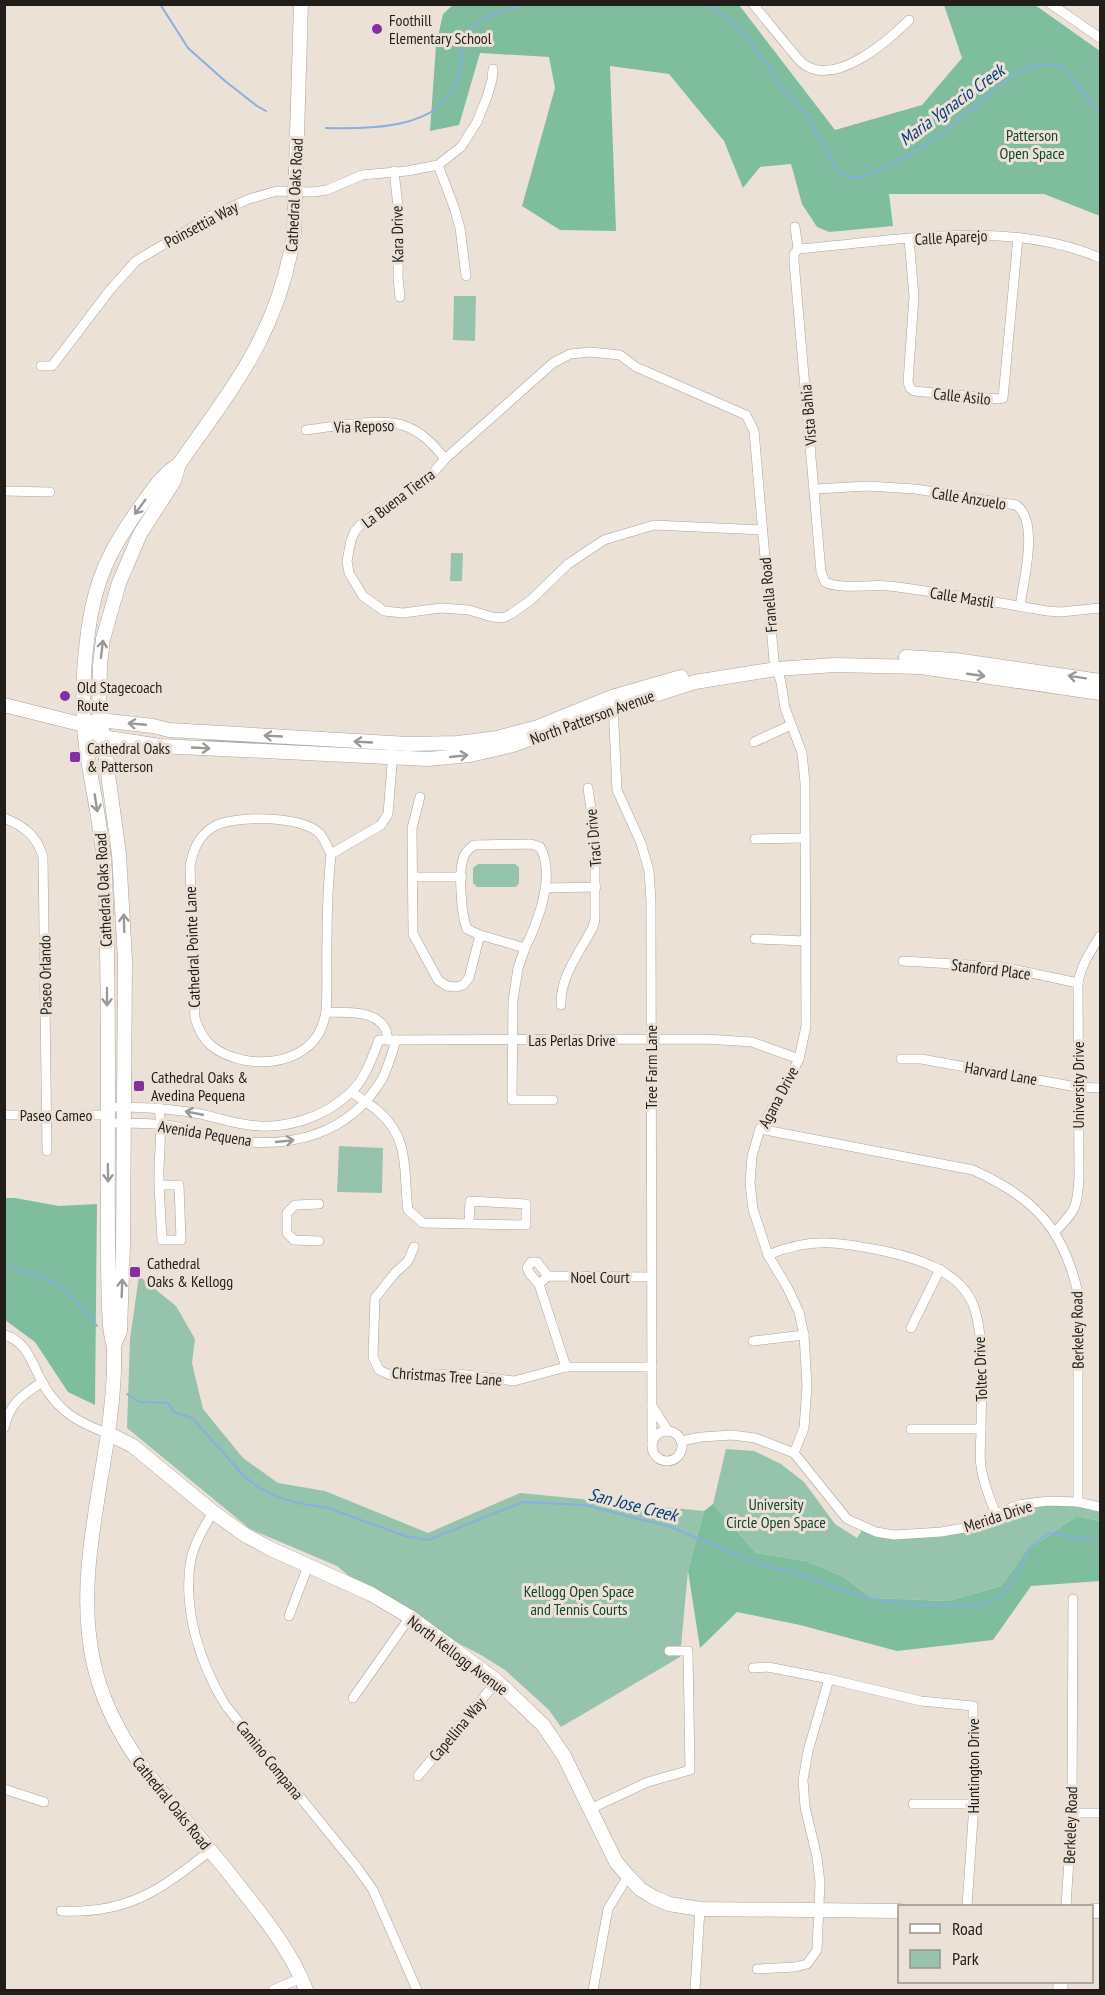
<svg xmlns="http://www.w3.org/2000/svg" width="1105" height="1995" viewBox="0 0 1105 1995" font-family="'PT Sans Narrow',sans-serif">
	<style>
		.green { fill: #96c3ac }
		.forest { fill: #7ebe9f }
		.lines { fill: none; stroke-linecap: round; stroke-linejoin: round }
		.stream { stroke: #88afde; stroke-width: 2 }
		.street-casing { stroke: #ada399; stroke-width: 10 }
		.secondary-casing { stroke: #ada399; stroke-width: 15 }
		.street { stroke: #fff; stroke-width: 9 }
		.secondary { stroke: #fff; stroke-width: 14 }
		.oneway { stroke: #9b9998 }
		.poi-dot { fill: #84309e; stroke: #ece1d7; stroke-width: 2 }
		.labels { text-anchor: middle; stroke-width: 6; stroke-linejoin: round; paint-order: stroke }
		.poi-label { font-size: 16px; fill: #211d19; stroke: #ece1d7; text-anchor: start }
		.park-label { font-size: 16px; fill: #104530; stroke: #ece1d7 }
		.street-label { font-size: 16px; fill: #211d19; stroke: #ece1d7 }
		.water-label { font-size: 18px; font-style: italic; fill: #053f78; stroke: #ece1d7 }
	</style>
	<rect width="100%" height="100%" fill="#ece1d7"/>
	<g class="green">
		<polygon points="454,296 476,296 475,341 453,340"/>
		<polygon points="451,553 463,553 462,581 450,581"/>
		<polygon points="216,739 367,747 380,751 182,744 157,740 202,741"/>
		<polygon points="478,864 515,864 519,867 519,883 516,887 477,887 473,883 473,868"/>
		<polygon points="339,1146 383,1148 382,1193 337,1192"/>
		<polygon points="139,1276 176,1306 195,1339 192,1363 203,1409 243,1458 278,1483 325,1491 428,1533 520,1493 704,1511 688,1571 680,1657 561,1727 549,1710 505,1670 481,1655 410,1618 371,1594 337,1566 250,1529 127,1428 130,1339"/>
		<polygon points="726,1449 754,1451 781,1464 804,1482 835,1524 857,1538 864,1527 876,1532 941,1532 1048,1501 1100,1507 1100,1521 1077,1516 1026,1551 1001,1586 948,1601 872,1598 842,1576 805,1561 756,1553 713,1504"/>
	</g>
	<g class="forest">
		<polygon points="454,4 739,5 835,130 922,105 962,58 944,5 1035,5 1100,51 1100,216 1044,194 889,194 893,226 829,232 817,227 802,204 791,164 760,167 743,188 724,141 669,74 610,66 616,231 560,230 522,206 555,88 549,57 480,53 459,125 430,131 436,45 443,14"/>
		<polygon points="5,1198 15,1198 59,1206 97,1204 95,1405 68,1392 35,1342 5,1320"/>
		<polygon points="713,1504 756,1553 805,1561 842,1576 872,1598 948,1601 1001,1586 1026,1551 1077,1516 1100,1521 1100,1581 1031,1586 993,1640 897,1651 800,1625 737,1612 700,1648 688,1571 704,1511"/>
	</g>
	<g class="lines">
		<g class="stream">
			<polyline points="160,4 188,48 225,81 257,106 266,111"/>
			<polyline points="705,4 716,10 739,28 770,68 780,86 806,114 838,171 848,177 863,177 911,154 943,133 1002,84 1025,68 1043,64 1060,67 1067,72 1100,113"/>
			<path d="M326 128C367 129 439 130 456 83 463 65 461 40 475 26 487 14 510 10 526 4"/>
			<path d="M4 1267C49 1273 71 1291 97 1326"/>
			<polyline points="127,1394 140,1402 168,1403 174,1412 192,1418 245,1477 261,1489 280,1498 303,1504 328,1508 405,1536 428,1540 523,1502 585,1505 638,1519 669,1526 745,1559 771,1568 791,1571 859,1596 897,1603 935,1606 968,1606 989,1603 1005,1592 1021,1568 1029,1548 1049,1533 1093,1540 1100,1544"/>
		</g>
		<defs>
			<g id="street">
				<path d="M753 4C765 19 777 33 789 48 794 53 798 61 805 65 836 86 887 42 909 20"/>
				<polyline points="1051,4 1100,38"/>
				<polyline points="438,165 454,207 460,228 466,276"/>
				<polyline points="394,171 399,215 398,278 400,297"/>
				<polyline points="795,227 798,249"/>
				<polyline points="909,239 914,296 908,382 910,388 914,391 998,399 1003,398 1018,237"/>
				<path d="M798 249 794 254V261L821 572 825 582C840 590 870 584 888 586 941 592 994 602 1047 611L1061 612 1100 608"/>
				<path d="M798 249C896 241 1008 218 1100 258"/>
				<polyline points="41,366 52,366 110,290 136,261 211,216 249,199 277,191 313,192 327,190 362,175 407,171 438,165 461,147 477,122 487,97 492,80 493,69"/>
				<path d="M306 430C331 427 382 417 405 426 422 432 434 445 445 459"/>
				<path d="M815 489 868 486 915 489 1016 505C1040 521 1023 581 1020 607"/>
				<polyline points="4,491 50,492"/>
				<polyline points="762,530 654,525 604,540 568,564 531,600 511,614 503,618 492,617 469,610 441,608 403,613 384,611 363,596 349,573 347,561 351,540 355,531 363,522 408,493 432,474 445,459 553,363 570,354 590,352 620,355 636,367 746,415 754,431 774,661 781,682 785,708 802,753 805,783 806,1026 799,1059 785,1087 760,1129 752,1156 750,1183 753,1209 768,1255 787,1287 799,1312 804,1335 807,1386 804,1428 794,1453"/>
				<polyline points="613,703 617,790 641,843 649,871 651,901 652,1444"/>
				<polyline points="754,742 791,725"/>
				<polyline points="420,797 412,828 413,934 438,980 447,986 456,987 463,985 469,978 480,935"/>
				<path d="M4 818C24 826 37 836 43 857L47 1151"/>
				<polyline points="755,839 805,838"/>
				<path d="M531 844 540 847C556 875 538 922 525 948L480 935 467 929C461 914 458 870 464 856 466 851 470 848 474 845Z"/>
				<path d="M331 854C328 848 324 839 320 834 303 815 232 815 213 827 198 836 193 851 190 866L195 1018C202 1043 217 1054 243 1060 281 1067 321 1053 326 1010 328 987 326 964 327 941 327 912 328 883 331 854L381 825 388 814 393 752"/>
				<polyline points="412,877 462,877"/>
				<polyline points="546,888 596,887"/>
				<polyline points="755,939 806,941"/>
				<polyline points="525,948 518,968 513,1001 512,1100 553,1100"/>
				<polyline points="903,961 1003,967 1078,983"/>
				<path d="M561 1005C560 976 580 952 593 927L595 919V837L588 788"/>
				<path d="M326 1012C344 1013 373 1009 384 1027 387 1030 387 1036 388 1040"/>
				<polyline points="901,1059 921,1059 1077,1087 1100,1088"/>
				<path d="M352 1092C360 1099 370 1104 378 1111 411 1139 403 1172 408 1210L423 1223 526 1225V1204L470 1201 469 1224"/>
				<path d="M108 1107C137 1107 166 1108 195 1113 213 1116 230 1123 249 1125 285 1130 324 1118 351 1092 365 1079 372 1058 379 1040L705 1039 752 1042 799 1059"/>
				<polyline points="4,1115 107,1115"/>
				<path d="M108 1123C127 1123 148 1123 167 1125 189 1128 209 1136 230 1140 291 1149 349 1135 382 1079 388 1068 392 1053 396 1040"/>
				<path d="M760 1129 973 1170C1033 1197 1063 1227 1078 1293V1502"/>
				<path d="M159 1185 162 1240H181L179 1185H159C158 1159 163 1134 159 1108"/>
				<path d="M1055 1232C1076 1209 1077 1209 1079 1178L1078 983C1081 965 1091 951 1100 936"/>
				<polyline points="319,1241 294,1240 287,1233 287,1213 295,1205 319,1204"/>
				<polyline points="414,1247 408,1261 395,1273 375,1298 373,1357 379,1370 390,1375 405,1376 458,1374 514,1381 566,1367 652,1367"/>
				<path d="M768 1255C811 1237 839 1242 884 1251 916 1258 957 1270 972 1302 986 1334 981 1395 981 1430 981 1442 979 1455 981 1466 983 1483 990 1499 996 1514"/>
				<polyline points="539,1284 530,1274 527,1268 531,1262 537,1262 548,1276"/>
				<polyline points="911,1328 940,1269"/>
				<path d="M4 1335C26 1340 32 1363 41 1380 46 1390 55 1402 64 1410 76 1421 93 1428 109 1434"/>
				<polyline points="753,1341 804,1335"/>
				<polyline points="566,1367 539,1284 548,1276 651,1277"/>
				<polyline points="652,1406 668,1431"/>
				<path d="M4 1428C10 1403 21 1396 42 1382"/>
				<polyline points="911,1429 981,1429"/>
				<circle cx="667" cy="1446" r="15"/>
				<polyline points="681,1441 701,1437 732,1435 755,1438 794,1453 847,1519 876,1532 894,1535 941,1532 964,1528 1018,1505 1048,1501 1078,1502 1100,1507"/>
				<path d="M213 1512C204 1527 195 1542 191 1559 182 1609 200 1664 226 1706L356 1866 373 1890 417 1990"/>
				<polyline points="289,1616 308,1566"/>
				<polyline points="753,1668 768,1667 829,1679 921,1701 973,1706 974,1804 967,1906"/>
				<polyline points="353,1698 410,1617"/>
				<polyline points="418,1776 497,1681"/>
				<polyline points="4,1789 44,1802"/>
				<polyline points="913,1804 974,1804"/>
				<polyline points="590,1809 648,1782 690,1770 688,1651 669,1651"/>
				<polyline points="1072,1813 1100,1813"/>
				<polyline points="1066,1906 1072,1813 1073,1599"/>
				<path d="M61 1911C129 1914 160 1890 211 1850"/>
				<polyline points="757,1969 795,1967 807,1964 817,1950 820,1882 817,1857 805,1807 803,1780 808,1751 829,1679"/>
				<polyline points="273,1990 301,1978"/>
				<polyline points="593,1990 608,1909 628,1876"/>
				<polyline points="695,1990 700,1909"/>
			</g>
			<g id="secondary">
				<path d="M179 464C161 476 153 489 141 506 110 549 95 579 88 632 83 670 81 708 86 746 92 789 103 832 105 875 110 998 107 1120 108 1243 108 1270 108 1298 110 1324 110 1333 113 1340 114 1349 117 1454 70 1560 94 1665 110 1734 155 1785 199 1837 217 1858 234 1879 250 1900 272 1928 294 1958 306 1990"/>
				<polyline points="906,657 955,660 1100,681"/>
				<polyline points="4,705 84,725 102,737 160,746 428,759 470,755 513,745 613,708 695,682 776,669 835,665 921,667 1100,693"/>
				<polyline points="92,722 100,720 153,726 169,730 408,744 458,743 497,738 538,727 612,697 681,677"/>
				<path d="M114 1345 120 1331 123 1244 125 960 119 854 99 708 100 665 103 639 119 583 140 534 174 481 179 464C234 386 280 330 294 232L301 4"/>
				<polyline points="109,1434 133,1446 213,1512 245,1535 271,1549 371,1594 410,1617 497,1681 543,1725 564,1756 616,1862 628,1876 640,1889 653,1897 669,1904 700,1909 900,1911"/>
				<polyline points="1092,1911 1100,1911"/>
				<polyline points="1060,1990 1061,1982"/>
			</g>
		</defs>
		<use href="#street" class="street-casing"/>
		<use href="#secondary" class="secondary-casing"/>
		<use href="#street" class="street"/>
		<use href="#secondary" class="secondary"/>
	</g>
	<defs><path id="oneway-shaft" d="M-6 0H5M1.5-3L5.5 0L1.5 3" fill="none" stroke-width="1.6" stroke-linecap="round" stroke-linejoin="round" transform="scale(1.5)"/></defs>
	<g class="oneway">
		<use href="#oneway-shaft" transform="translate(140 507) rotate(126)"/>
		<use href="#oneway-shaft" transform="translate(102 649) rotate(-83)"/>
		<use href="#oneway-shaft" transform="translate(976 675) rotate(8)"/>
		<use href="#oneway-shaft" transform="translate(1077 677) rotate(-171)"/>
		<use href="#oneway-shaft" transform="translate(137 724) rotate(-175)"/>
		<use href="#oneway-shaft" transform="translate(273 736) rotate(-177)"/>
		<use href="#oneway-shaft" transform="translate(363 742) rotate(-177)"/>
		<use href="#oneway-shaft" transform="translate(201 748) rotate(3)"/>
		<use href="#oneway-shaft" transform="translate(459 756) rotate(-6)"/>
		<use href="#oneway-shaft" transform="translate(96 803) rotate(81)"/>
		<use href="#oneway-shaft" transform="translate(124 923) rotate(-92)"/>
		<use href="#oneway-shaft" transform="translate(107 997) rotate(90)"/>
		<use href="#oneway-shaft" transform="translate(194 1113) rotate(-169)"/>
		<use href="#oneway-shaft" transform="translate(285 1141) rotate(-6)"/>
		<use href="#oneway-shaft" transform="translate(108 1173) rotate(89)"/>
		<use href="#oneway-shaft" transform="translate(122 1288) rotate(-88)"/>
	</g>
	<g class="poi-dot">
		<circle cx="377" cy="29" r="6"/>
		<circle cx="65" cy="696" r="6"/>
		<rect x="69" y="751" width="12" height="12" rx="3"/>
		<rect x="133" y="1080" width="12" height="12" rx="3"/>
		<rect x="129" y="1266" width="12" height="12" rx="3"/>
	</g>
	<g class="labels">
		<g class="poi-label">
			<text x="389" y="26">Foothill<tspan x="389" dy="18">Elementary School</tspan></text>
			<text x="77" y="693">Old Stagecoach<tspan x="77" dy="18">Route</tspan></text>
			<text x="87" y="754">Cathedral Oaks<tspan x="87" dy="18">&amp; Patterson</tspan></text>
			<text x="151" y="1083">Cathedral Oaks &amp;<tspan x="151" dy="18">Avedina Pequena</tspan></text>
			<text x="147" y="1269">Cathedral<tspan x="147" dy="18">Oaks &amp; Kellogg</tspan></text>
		</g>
		<g class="park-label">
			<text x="1032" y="141">Patterson<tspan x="1032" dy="18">Open Space</tspan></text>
			<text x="776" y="1510">University<tspan x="776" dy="18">Circle Open Space</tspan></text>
			<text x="579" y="1597">Kellogg Open Space<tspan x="579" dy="18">and Tennis Courts</tspan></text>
		</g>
		<g class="street-label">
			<text transform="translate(294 195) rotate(-87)" y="6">Cathedral Oaks Road</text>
			<text transform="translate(201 224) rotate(-28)" y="6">Poinsettia Way</text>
			<text transform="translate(397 234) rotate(-91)" y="6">Kara Drive</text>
			<text transform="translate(951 237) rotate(-3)" y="6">Calle Aparejo</text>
			<text transform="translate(962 396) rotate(6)" y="6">Calle Asilo</text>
			<text transform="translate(808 415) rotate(-95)" y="6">Vista Bahia</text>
			<text transform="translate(364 426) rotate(-2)" y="6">Via Reposo</text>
			<text transform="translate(398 498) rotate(-37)" y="6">La Buena Tierra</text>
			<text transform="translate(969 498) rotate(9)" y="6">Calle Anzuelo</text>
			<text transform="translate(768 595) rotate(-95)" y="6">Franella Road</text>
			<text transform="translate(962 597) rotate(9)" y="6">Calle Mastil</text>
			<text transform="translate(592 717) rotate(-20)" y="6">North Patterson Avenue</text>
			<text transform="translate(593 838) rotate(-95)" y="6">Traci Drive</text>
			<text transform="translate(103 890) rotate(-93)" y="6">Cathedral Oaks Road</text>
			<text transform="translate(192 947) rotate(-92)" y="6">Cathedral Pointe Lane</text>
			<text transform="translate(991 969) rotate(7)" y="6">Stanford Place</text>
			<text transform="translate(45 975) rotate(-91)" y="6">Paseo Orlando</text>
			<text x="572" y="1046">Las Perlas Drive</text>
			<text transform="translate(651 1067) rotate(-90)" y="6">Tree Farm Lane</text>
			<text transform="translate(1001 1073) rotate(10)" y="6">Harvard Lane</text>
			<text transform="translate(1078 1085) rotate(-90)" y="6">University Drive</text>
			<text transform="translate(778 1097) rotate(-62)" y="6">Agana Drive</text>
			<text x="56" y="1121">Paseo Cameo</text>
			<text transform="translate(205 1133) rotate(9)" y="6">Avenida Pequena</text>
			<text x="600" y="1283">Noel Court</text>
			<text transform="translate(1077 1330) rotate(-91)" y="6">Berkeley Road</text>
			<text transform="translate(980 1369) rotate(-92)" y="6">Toltec Drive</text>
			<text transform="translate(447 1376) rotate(4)" y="6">Christmas Tree Lane</text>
			<text transform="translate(998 1516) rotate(-18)" y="6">Merida Drive</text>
			<text transform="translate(458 1655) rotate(37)" y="6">North Kellogg Avenue</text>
			<text transform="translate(457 1729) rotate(-50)" y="6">Capellina Way</text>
			<text transform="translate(270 1760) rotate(51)" y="6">Camino Compana</text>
			<text transform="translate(973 1766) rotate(-90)" y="6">Huntington Drive</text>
			<text transform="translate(172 1803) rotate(51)" y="6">Cathedral Oaks Road</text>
			<text transform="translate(1070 1825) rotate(-88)" y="6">Berkeley Road</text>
		</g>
		<g class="water-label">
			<text transform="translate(952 105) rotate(-36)" y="6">Maria Ygnacio Creek</text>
			<text transform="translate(633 1505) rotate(14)" y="6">San Jose Creek</text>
		</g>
	</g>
	<rect width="1105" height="1995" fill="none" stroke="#211d19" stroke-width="12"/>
	<rect x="898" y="1905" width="195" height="78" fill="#ece1d7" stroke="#9b938b" stroke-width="1.5"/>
	<rect x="910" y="1924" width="30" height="9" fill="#ffffff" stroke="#9b938b" stroke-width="1.5"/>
	<text x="952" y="1935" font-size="18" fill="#211d19">Road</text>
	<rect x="910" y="1950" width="30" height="18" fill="#96c3ac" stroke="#9b938b" stroke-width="1.5"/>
	<text x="952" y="1965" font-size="18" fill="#211d19">Park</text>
</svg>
